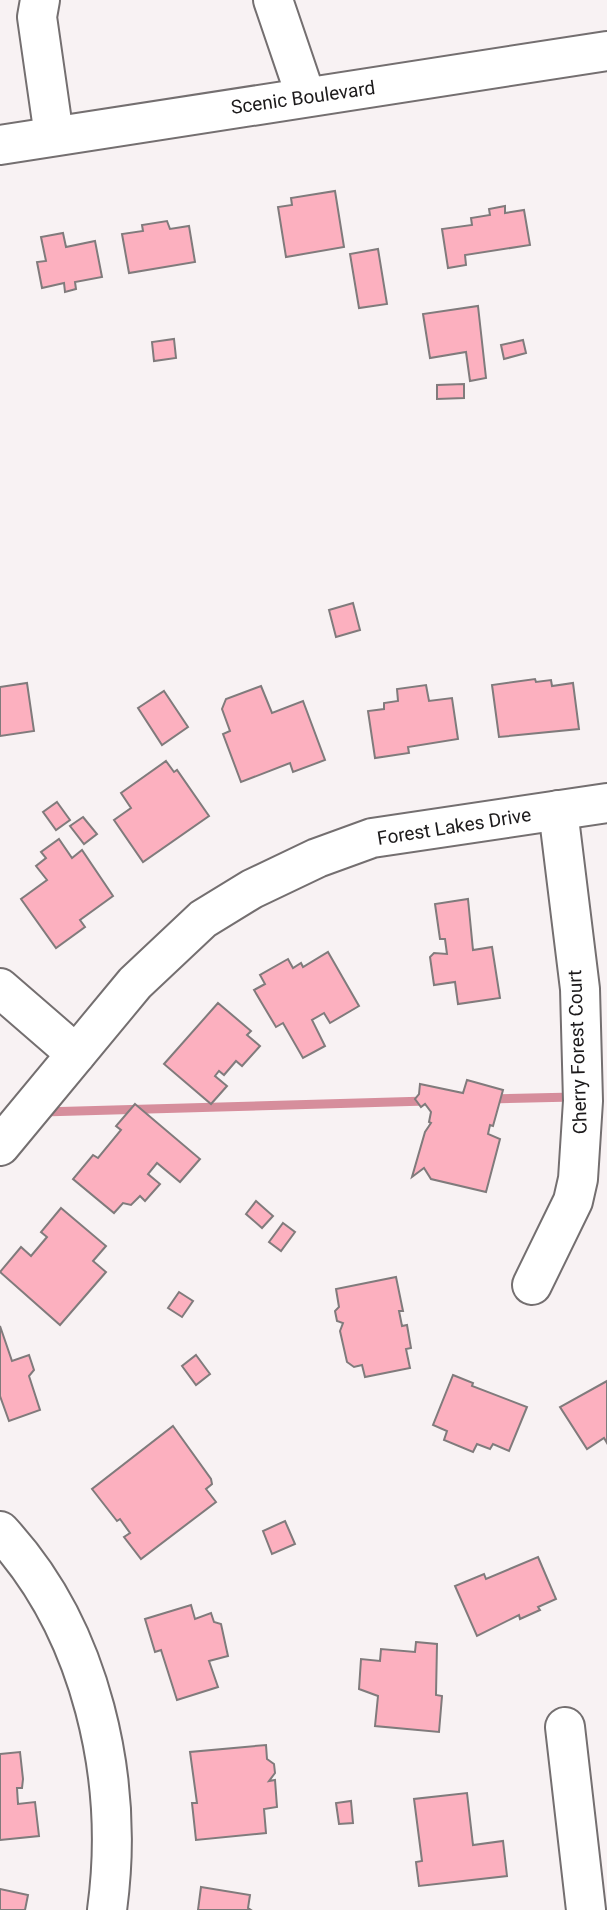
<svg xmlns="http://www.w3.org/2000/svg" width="607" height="1910" viewBox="0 0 607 1910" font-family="Roboto,sans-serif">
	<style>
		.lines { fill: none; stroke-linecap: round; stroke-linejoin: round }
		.stream { stroke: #d68e9c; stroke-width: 9 }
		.building { fill: #fcb0bf; stroke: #807b7c; stroke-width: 2 }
		.minor-casing { stroke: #746f70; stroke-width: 42 }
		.minor { stroke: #fff; stroke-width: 38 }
		.labels { text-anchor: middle; stroke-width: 6; stroke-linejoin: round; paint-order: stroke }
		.street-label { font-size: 19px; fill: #1c1a1b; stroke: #fff }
	</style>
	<rect width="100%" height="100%" fill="#f8f2f3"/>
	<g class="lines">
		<g class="stream">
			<polyline points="490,1099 574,1097"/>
			<polyline points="42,1112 427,1101"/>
		</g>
	</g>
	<g class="building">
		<polygon points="335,191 344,247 286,257 278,207 292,205 291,198"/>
		<polygon points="505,206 505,213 524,210 530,245 465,255 466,265 448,268 442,229 472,225 471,218 490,215 489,209"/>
		<polygon points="167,221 170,229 189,226 195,262 129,273 122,234 143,231 142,225"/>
		<polygon points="63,233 66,247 95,241 102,277 75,282 76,289 65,292 64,283 42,288 37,262 46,261 41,237"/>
		<polygon points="378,249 387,304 359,308 350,254"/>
		<polygon points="478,306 486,378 470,381 466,352 430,358 423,314"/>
		<polygon points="174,339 176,358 154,361 152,342"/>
		<polygon points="523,340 526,353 504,359 501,345"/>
		<polygon points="464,384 464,398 437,399 437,385"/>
		<polygon points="353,603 360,630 336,637 329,610"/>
		<polygon points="535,679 536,682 551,680 552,686 573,683 579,729 499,737 492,685"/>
		<polygon points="27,683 34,731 0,736 0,687"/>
		<polygon points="426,685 429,701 452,698 458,739 408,747 409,753 375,758 368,711 384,709 384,703 398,701 397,689"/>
		<polygon points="261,686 272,713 303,701 325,760 293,772 290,763 241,782 223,734 230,731 222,709 226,699"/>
		<polygon points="164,691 188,727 162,745 138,708"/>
		<polygon points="166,761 174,772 177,770 209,816 143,862 114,820 131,808 121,793"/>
		<polygon points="57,802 70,820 56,830 43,812"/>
		<polygon points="83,817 97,834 84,844 70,826"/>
		<polygon points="59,839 72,858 82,850 113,896 80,920 85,927 56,948 21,899 47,880 36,866 46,858 41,852"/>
		<polygon points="468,899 473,950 492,947 500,998 458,1004 455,982 434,985 430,957 434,953 447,954 445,939 440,939 435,904"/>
		<polygon points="328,952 359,1006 330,1023 324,1013 312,1020 325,1046 303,1058 283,1023 276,1027 254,990 265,984 260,975 288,959 293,968 301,963 303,967"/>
		<polygon points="218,1003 251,1031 247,1035 260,1046 242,1066 236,1061 224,1075 219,1071 215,1076 227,1086 211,1104 164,1064"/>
		<polygon points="467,1080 503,1090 493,1126 490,1125 488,1134 500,1139 486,1192 431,1179 424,1168 412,1177 425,1132 431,1123 429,1122 431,1112 425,1104 421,1107 415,1099 419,1094 420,1084 463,1093"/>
		<polygon points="135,1104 200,1159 180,1182 157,1163 148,1174 160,1184 145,1201 140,1196 131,1205 123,1203 114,1213 73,1179 93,1155 98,1158 121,1130 116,1126"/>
		<polygon points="256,1201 273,1216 262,1228 246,1214"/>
		<polygon points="61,1208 106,1246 93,1261 106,1272 60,1325 0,1272 21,1247 31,1256 47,1237 41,1232"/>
		<polygon points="283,1223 295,1232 281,1251 269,1242"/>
		<polygon points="396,1277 403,1311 399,1311 402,1326 407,1325 411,1348 406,1349 410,1368 365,1377 362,1365 354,1367 347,1362 340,1331 343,1323 337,1321 335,1311 339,1307 336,1289"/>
		<polygon points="179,1292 193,1301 182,1317 168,1308"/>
		<polygon points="0,1326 12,1361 29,1355 34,1370 29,1376 40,1410 9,1421 0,1396"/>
		<polygon points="196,1355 210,1374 196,1385 182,1366"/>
		<polygon points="453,1375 473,1383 472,1386 527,1407 509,1451 493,1444 490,1449 477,1444 473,1452 444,1440 447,1431 433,1425"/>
		<polygon points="607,1381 607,1443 604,1438 587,1449 560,1407"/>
		<polygon points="173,1426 211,1479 212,1484 206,1489 216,1502 141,1559 124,1537 130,1533 120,1519 117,1521 92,1489"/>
		<polygon points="285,1521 295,1544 272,1554 263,1531"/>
		<polygon points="538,1557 556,1599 538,1607 540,1610 520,1619 519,1615 477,1636 455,1586 484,1574 486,1579"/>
		<polygon points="191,1605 195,1619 211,1613 214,1622 221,1624 228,1656 209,1661 218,1687 177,1700 161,1650 155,1652 145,1619"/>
		<polygon points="416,1642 437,1644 436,1695 442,1696 439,1732 375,1726 378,1696 359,1689 361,1659 380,1661 381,1649 415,1652"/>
		<polygon points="266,1745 267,1759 274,1764 275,1773 269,1781 275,1780 277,1807 264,1809 266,1833 196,1840 192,1803 197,1803 190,1752"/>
		<polygon points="20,1752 23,1779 22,1788 17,1788 18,1804 35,1802 39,1836 0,1840 0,1754"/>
		<polygon points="467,1793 473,1845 503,1841 507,1876 419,1886 416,1862 422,1861 414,1799"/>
		<polygon points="351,1801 353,1823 339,1824 336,1803"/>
		<polygon points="201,1887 250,1895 248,1908 251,1910 198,1910"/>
		<polygon points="0,1889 28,1895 25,1910 0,1910"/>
	</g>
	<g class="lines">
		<defs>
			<g id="minor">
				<polyline points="40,0 37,17 54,136"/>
				<polyline points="273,0 306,97"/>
				<polyline points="0,145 607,51"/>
				<polyline points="0,988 76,1054"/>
				<polyline points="0,1146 135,983 203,919 252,889 317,858 372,838 607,803"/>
				<polyline points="532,1285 573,1201 578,1179 583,1101 580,989 558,810"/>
				<path d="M0 1531C92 1630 125 1779 107 1910"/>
				<polyline points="565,1727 586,1910"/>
			</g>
		</defs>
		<use href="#minor" class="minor-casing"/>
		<use href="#minor" class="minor"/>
	</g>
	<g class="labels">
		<g class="street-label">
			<text transform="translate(303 97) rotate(-8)" y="7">Scenic Boulevard</text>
			<text transform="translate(454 826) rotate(-9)" y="7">Forest Lakes Drive</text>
			<text transform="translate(577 1052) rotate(-92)" y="7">Cherry Forest Court</text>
		</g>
	</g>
</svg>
